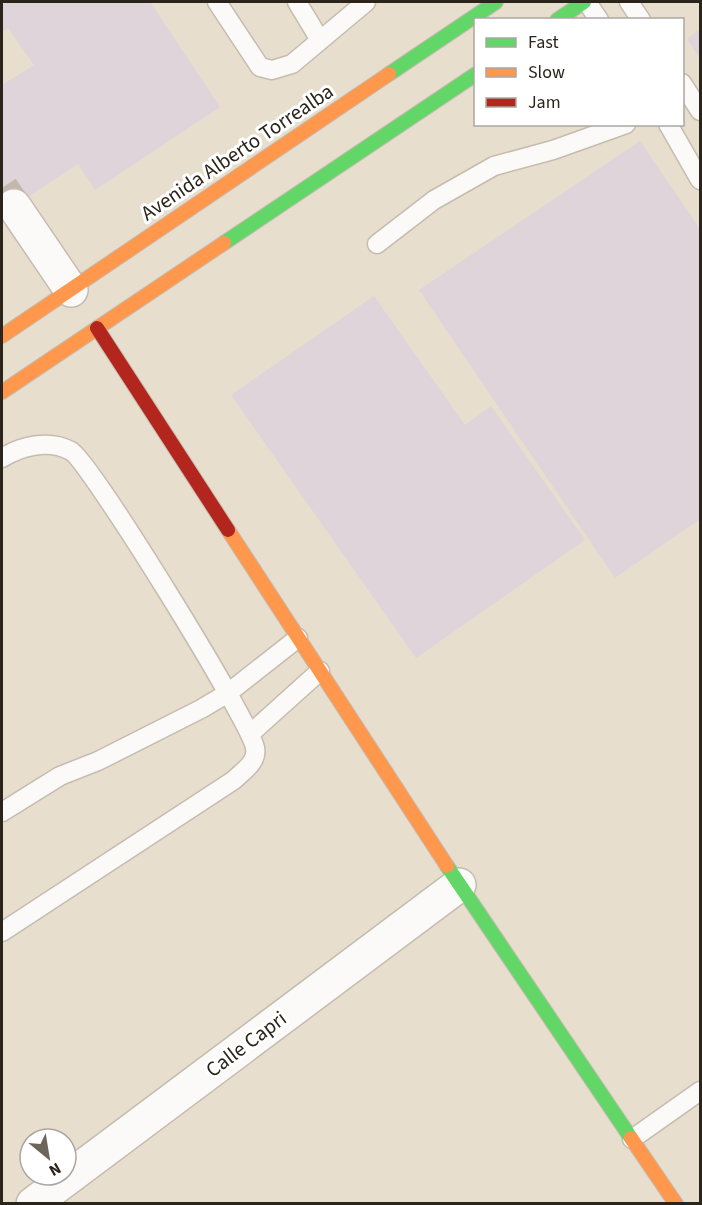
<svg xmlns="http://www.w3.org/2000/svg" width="702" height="1205" viewBox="0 0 702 1205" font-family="'Source Sans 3',sans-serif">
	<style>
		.building { fill: #dfd4da }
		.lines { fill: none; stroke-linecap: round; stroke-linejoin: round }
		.street-tunnel { stroke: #c2b9aa; stroke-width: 33; stroke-dasharray: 33 16; stroke-linecap: butt }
		.lane-casing { stroke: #c5bcb0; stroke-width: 21 }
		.street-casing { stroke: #c5bcb0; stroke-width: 36 }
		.fast-casing { stroke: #c5bcb0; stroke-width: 16 }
		.slow-casing { stroke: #c5bcb0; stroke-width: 16 }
		.jam-casing { stroke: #c5bcb0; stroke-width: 16 }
		.lane { stroke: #fcfaf8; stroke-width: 18 }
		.street { stroke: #fcfaf8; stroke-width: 33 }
		.fast { stroke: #63d668; stroke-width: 14 }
		.slow { stroke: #ff974d; stroke-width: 14 }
		.jam { stroke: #b3261e; stroke-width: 14 }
		.labels { text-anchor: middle; stroke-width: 6; stroke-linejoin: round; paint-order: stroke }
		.street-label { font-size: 21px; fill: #2b241a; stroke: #fff }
	</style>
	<rect width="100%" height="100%" fill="#e8dece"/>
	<g class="building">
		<polygon points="2,2 150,2 220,107 95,190 78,164 2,214 2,85 34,65 8,28 2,32"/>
		<polygon points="700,29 700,59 687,39"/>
		<polygon points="640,141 700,229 700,519 615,578 419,290"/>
		<polygon points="374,296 465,425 491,406 585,540 416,658 231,395"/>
	</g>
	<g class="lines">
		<polyline class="street-tunnel" points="2,188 14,206"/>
		<defs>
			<g id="lane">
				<polyline points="217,2 260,67 272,70 292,64 366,2"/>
				<polyline points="297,2 320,40"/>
				<polyline points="587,2 599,20"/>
				<polyline points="629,2 641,20"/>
				<polyline points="682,83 700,111"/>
				<polyline points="668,124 700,180"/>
				<polyline points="377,244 434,200 494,166 553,150 626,124"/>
				<path d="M2 458C21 446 49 439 71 451 90 462 251 722 255 748 258 762 243 771 234 780L2 932"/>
				<polyline points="251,733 320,671"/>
				<polyline points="2,812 60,776 98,761 201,709 228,693 298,638"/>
				<polyline points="632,1139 700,1091"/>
			</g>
			<g id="street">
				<polyline points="14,206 71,290"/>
				<polyline points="33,1204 459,885"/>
			</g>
			<g id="fast">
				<polyline points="557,20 584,2"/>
				<polyline points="389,74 496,2"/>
				<polyline points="224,243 476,74"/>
				<polyline points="447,866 631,1138"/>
			</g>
			<g id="slow">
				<polyline points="2,336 389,74"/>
				<polyline points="2,392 224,243"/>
				<polyline points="228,530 447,866"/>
				<polyline points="631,1138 676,1204"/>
			</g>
			<polyline id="jam" points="97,328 228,530"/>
		</defs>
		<use href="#lane" class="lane-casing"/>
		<use href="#street" class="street-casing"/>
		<use href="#fast" class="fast-casing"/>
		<use href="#slow" class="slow-casing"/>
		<use href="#jam" class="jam-casing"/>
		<use href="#lane" class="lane"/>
		<use href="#street" class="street"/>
		<use href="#fast" class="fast"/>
		<use href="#slow" class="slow"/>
		<use href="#jam" class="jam"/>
	</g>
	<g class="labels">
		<g class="street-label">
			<text transform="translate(237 152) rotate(-34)" y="7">Avenida Alberto Torrealba</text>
			<text transform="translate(246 1044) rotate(-37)" y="7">Calle Capri</text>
		</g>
	</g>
	<rect width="702" height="1205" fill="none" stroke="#2b241a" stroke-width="6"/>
	<rect x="474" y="18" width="210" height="108" fill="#ffffff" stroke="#aaa7a3" stroke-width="1.5"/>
	<rect x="486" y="38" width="30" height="9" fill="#63d668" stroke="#aaa7a3" stroke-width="1.5"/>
	<text x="528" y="48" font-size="18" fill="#2b241a">Fast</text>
	<rect x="486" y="68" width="30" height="9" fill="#ff974d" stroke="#aaa7a3" stroke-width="1.5"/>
	<text x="528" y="78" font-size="18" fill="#2b241a">Slow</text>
	<rect x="486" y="98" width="30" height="9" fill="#b3261e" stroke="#aaa7a3" stroke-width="1.5"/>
	<text x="528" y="108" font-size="18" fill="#2b241a">Jam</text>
	<g transform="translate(48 1157) rotate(150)"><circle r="28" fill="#ffffff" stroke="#aaa7a3" stroke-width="1.5"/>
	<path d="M0-4.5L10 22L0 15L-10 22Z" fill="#6d6559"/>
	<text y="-9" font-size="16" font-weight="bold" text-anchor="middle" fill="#2b241a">N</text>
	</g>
</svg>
